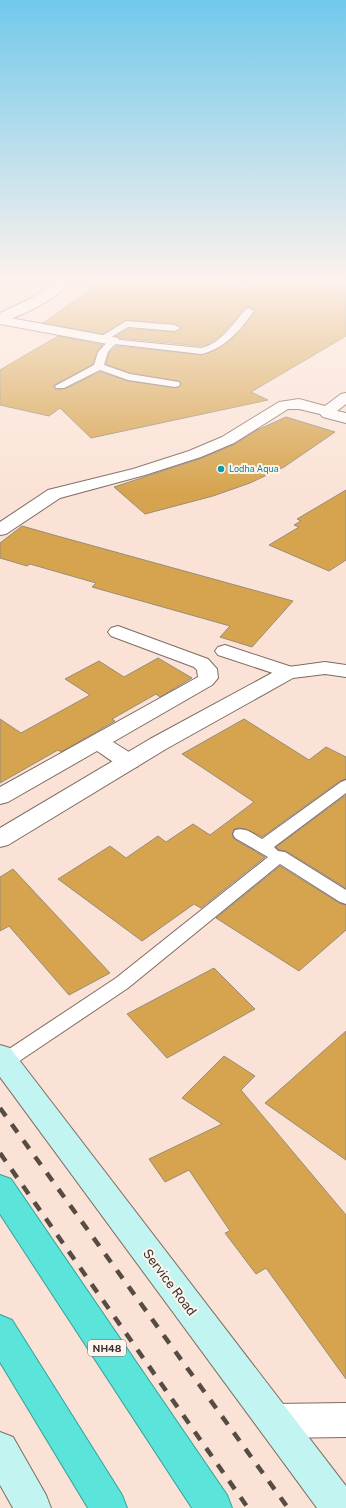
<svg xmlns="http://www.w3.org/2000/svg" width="346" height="1508" viewBox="0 0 346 1508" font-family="'Public Sans',sans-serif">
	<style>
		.building { fill: #d6a44f; stroke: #988c79 }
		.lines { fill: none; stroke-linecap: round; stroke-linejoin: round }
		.service-casing { stroke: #7f6b60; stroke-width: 2 }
		.minor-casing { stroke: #7f6b60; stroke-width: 2 }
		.tertiary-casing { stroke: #7f6b60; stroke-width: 2 }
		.secondary-casing { stroke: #7f6b60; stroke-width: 2 }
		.trunk-casing { stroke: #35a198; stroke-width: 2 }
		.service { fill: #fff; fill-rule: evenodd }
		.minor { fill: #fff; fill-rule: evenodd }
		.tertiary { fill: #fff; fill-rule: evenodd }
		.secondary { fill: #c2f5f1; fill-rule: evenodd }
		.trunk { fill: #5be4da; fill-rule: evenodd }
		.rail { stroke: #564b45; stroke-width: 4.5; stroke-dasharray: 10 10; stroke-linecap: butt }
		.culture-dot { fill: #0f9aa8; stroke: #fdf4ee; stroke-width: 1.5 }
		.labels { text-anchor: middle; stroke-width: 4; stroke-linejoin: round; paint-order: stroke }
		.far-culture-label { font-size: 9px; fill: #0d838f; stroke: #fdf4ee; text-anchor: start }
		.shield { fill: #fdf4ee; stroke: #756c67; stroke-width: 1 }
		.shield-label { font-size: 10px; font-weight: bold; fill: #3b322d }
		.near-street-label { font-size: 13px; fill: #3b322d; stroke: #fdf4ee }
	</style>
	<rect width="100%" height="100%" fill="#fae3d6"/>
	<g class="building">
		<polygon points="104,280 199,280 246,289 258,280 306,280 346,288 346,336 251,392 268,400 91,438 60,408 49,416 0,405 0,370 58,336 103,345 97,352 93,364 54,385 54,387 56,390 65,389 100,372 128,381 175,388 179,387 181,383 179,381 130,373 106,364 109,353 117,346 201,355 218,349 232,339 255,311 250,307 245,308 220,336 208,344 201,346 120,338 116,336 128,329 175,332 181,329 175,324 126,320 103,334 43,323"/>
		<polygon points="286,417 335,432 284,467 250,483 213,496 145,514 114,487 202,458 235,444 255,431"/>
		<polygon points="346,490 346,560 329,571 269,545 299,527 294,525 301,521 297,519"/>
		<polygon points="22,526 61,537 293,601 252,647 220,637 230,626 92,587 96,583 30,564 27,566 0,558 0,543"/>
		<polygon points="158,658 192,678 160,697 156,694 112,719 115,721 61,752 58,750 0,783 0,719 21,733 90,695 65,679 99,661 124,677"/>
		<polygon points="244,719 309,760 326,747 346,757 346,779 340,781 262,837 246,829 239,828 234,829 232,835 234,839 265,857 201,908 194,904 142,941 58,879 110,846 126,858 158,836 166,842 193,824 210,835 254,802 182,754"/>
		<polygon points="346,795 346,888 286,851 279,850 276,847"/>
		<polygon points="280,866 339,903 346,905 346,930 299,971 216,918"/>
		<polygon points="13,869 110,973 69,995 9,926 0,931 0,877"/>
		<polygon points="214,968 255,1009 167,1058 127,1014"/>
		<polygon points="346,1031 346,1160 265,1103"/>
		<polygon points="224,1056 255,1076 241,1090 346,1215 346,1379 266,1268 256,1274 225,1233 230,1231 189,1170 165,1182 149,1159 222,1124 182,1098"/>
	</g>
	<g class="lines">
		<defs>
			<g id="service">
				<path d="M249 308 254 311C240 330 225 349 201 354L115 344 108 352 104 365 130 374 179 382 180 384 179 386 175 387 128 380 100 370 64 388H56L55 386 94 365 98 352 110 339 201 348C221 344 233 323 246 309Z"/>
				<polygon points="126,321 175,325 180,328 175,331 128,327 105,341 99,341 97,339"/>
				<path d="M346 780V793L274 847 278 851 285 852 346 890V904L340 902 280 864 128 988 12 1066 5 1068 0 1067V1055L116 978 268 857 235 838 233 834 235 830C246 827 253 834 262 839L341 782Z"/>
			</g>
			<g id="minor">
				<polygon points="0,316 113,337 118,338 120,341 118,344 113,345 0,324"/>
				<polygon points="346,393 346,404 337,411 346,413 346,423 323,417 320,414 299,409 288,409 234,443 201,457 145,475 60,498 6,534 0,535 0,522 48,490 133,469 189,451 222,437 279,402 299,399 325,406 341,394"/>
				<path d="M118 626 208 659 217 669 218 678 212 685 113 742 137 757 140 762 137 767C121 771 110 759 97 751L8 802 0 804V787L198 677 197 670 194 667 111 636 108 632 111 628Z"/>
				<polygon points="225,645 295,668 298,672 295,676 288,678 218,655 215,651 218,647"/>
				<polygon points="346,1403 346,1437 274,1438 262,1433 256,1421 262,1409 274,1404"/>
			</g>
			<g id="tertiary">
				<path d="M58 280H72C59 298 21 317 0 322V313L30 299Z"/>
				<polygon points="325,662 346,665 346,677 325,674 293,678 166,749 8,845 0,847 0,828 150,739 281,668"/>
			</g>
			<g id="secondary">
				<polygon points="0,1045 10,1048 346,1486 346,1508 317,1508 0,1077"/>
				<polygon points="0,1432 13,1437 46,1495 51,1508 13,1508 0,1485"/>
			</g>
			<g id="trunk">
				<polygon points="0,1175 11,1179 227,1495 232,1508 192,1508 0,1214"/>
				<polygon points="0,1315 12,1320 122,1495 127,1508 88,1508 0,1362"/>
			</g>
		</defs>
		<use href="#service" class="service-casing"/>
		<use href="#minor" class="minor-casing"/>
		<use href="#tertiary" class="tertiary-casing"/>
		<use href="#secondary" class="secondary-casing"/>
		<use href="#trunk" class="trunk-casing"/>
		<use href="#service" class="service"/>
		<use href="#minor" class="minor"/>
		<use href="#tertiary" class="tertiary"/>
		<use href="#secondary" class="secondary"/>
		<use href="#trunk" class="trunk"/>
		<g class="rail">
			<polyline points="0,1108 288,1508"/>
			<polyline points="0,1153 248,1508"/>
		</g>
	</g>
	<linearGradient id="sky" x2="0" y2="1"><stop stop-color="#71c9eb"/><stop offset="0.57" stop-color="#fdf2ed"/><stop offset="1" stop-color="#fdf2ed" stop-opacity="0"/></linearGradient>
	<rect width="346" height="492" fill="url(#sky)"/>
	<circle class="culture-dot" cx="221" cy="469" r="4"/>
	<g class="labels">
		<g class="far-culture-label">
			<text x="229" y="472">Lodha Aqua</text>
		</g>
		<rect class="shield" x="88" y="1340" width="38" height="16" rx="3"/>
		<g class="shield-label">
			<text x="107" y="1352">NH48</text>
		</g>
		<g class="near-street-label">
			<text transform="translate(170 1282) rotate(53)" y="5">Service Road</text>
		</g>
	</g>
</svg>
